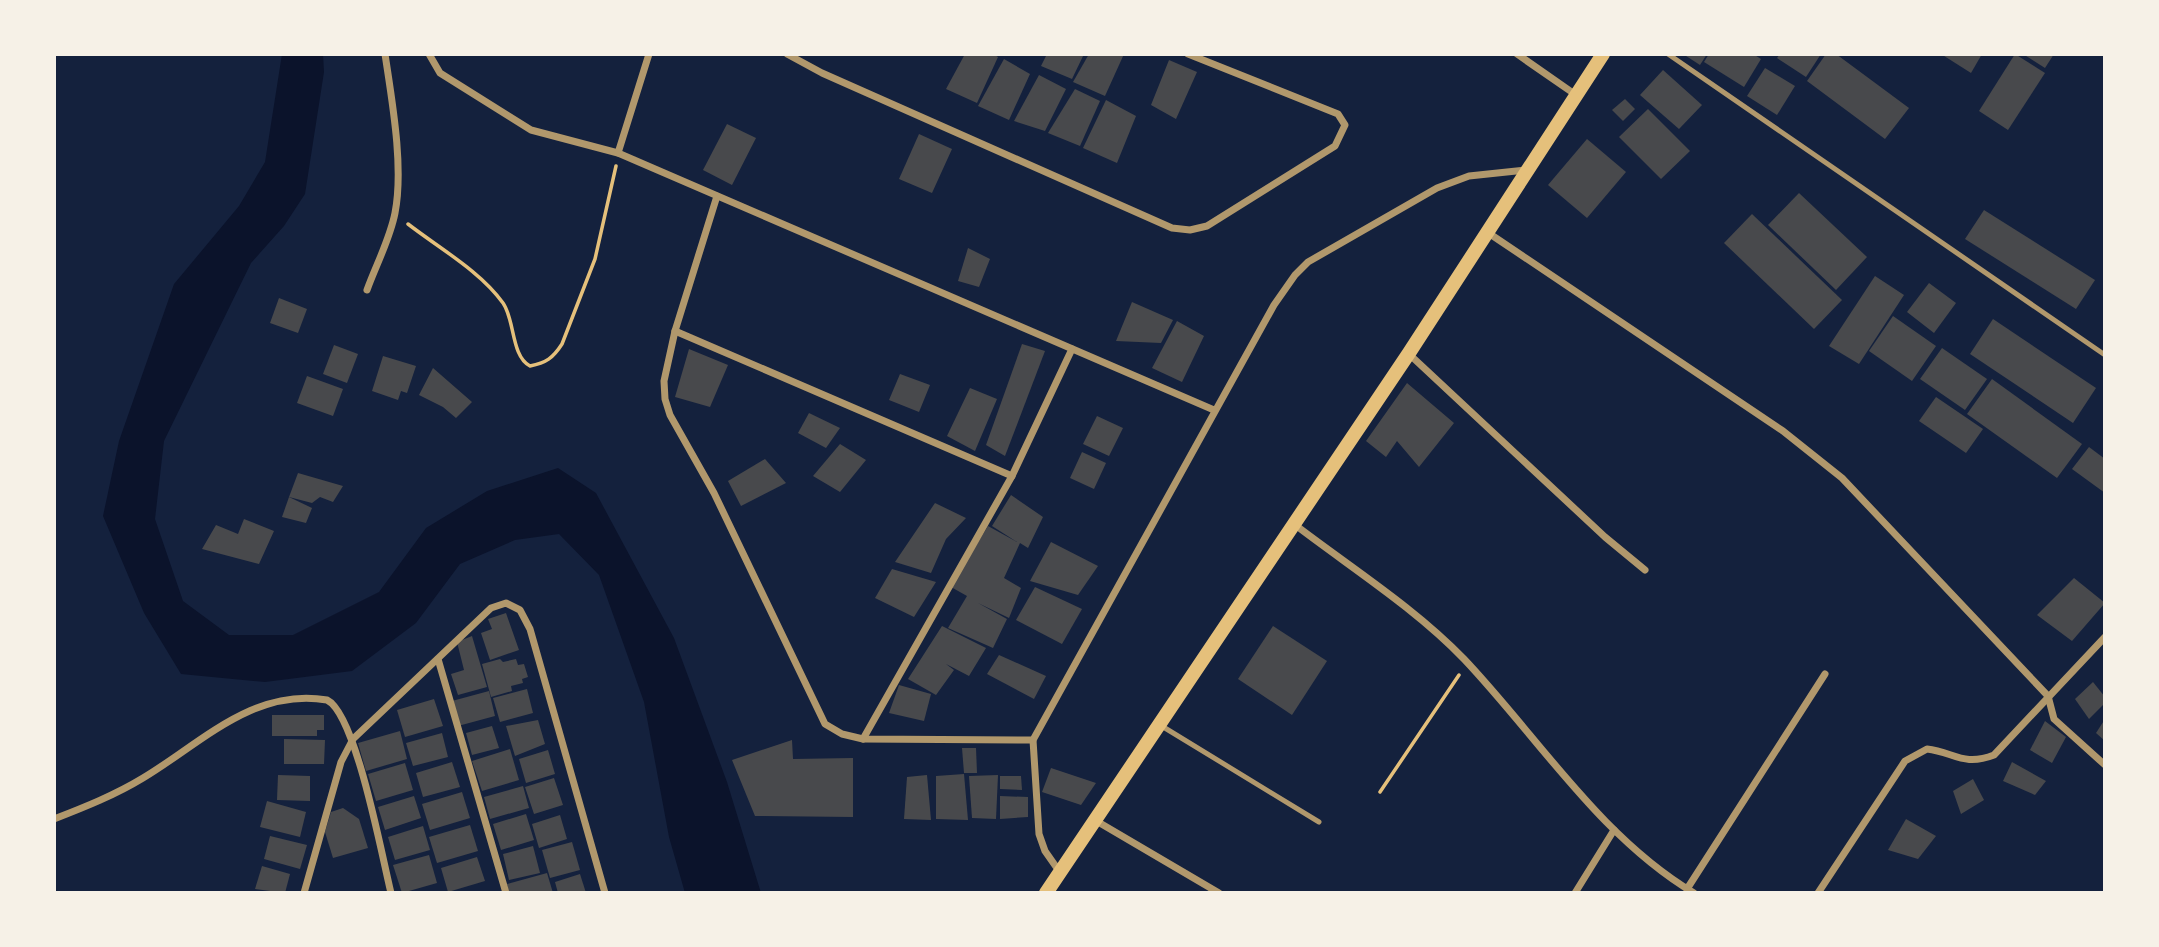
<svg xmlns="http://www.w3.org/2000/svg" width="2159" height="947" viewBox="0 0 2159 947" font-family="'Source Sans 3',sans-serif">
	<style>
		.water { fill: #0b132b }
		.building { fill: #48494c }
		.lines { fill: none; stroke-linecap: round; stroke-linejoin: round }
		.path { stroke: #e5c07b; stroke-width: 3.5 }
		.service { stroke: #b1986c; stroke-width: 5 }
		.minor { stroke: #b1986c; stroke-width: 7 }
		.secondary { stroke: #e5c07b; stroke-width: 14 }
	</style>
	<rect width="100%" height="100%" fill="#14213d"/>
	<polygon class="water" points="282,54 323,54 324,72 305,194 284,226 251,263 164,441 155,519 183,601 229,635 293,635 379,592 426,528 487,491 558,468 596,493 674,638 727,782 761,893 685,893 669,837 644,702 599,575 559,534 515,540 460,564 416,623 352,671 265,682 181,674 144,613 103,516 119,441 174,284 239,206 265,162"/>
	<g class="building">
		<polygon points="965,54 993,54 998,57 977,103 946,89"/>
		<polygon points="1047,54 1084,54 1072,79 1041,66"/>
		<polygon points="1089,54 1124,54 1105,96 1073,82"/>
		<polygon points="1683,54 1707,54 1700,65"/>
		<polygon points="1709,54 1753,54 1761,59 1744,87 1704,62"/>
		<polygon points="1780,54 1821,54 1806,77 1777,58"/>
		<polygon points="1826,54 1836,54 1909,108 1885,139 1807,81"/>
		<polygon points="1941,54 1982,54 1971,73"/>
		<polygon points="2015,54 2045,73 2008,130 1979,111"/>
		<polygon points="2023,54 2054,54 2045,68"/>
		<polygon points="1004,59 1030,74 1009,120 978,106"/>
		<polygon points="1169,60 1197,72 1176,119 1151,105"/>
		<polygon points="1765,68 1795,86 1777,115 1747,96"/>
		<polygon points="1663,70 1702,105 1679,129 1640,95"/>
		<polygon points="1039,75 1066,89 1045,131 1014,121"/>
		<polygon points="1075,89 1100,101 1080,146 1048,133"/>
		<polygon points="1625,99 1635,109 1623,121 1612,110"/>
		<polygon points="1106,100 1136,116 1117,163 1083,148"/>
		<polygon points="1648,109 1690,151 1661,179 1619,137"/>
		<polygon points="727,124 756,138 732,185 703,170"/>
		<polygon points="919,134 952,149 932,193 899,179"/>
		<polygon points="1587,139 1626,172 1587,218 1548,185"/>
		<polygon points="1799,193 1867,257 1836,290 1768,225"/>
		<polygon points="1984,210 2095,280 2076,309 1965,239"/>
		<polygon points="1752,214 1842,300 1814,329 1724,243"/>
		<polygon points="968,248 990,259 979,287 958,281"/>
		<polygon points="1875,276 1904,295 1859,364 1829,346"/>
		<polygon points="1929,283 1956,303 1934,333 1907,312"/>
		<polygon points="279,298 307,309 298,333 270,323"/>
		<polygon points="1132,302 1173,320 1161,343 1116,341"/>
		<polygon points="1893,316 1936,346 1912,381 1869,351"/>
		<polygon points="1993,319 2096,388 2073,423 1970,354"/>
		<polygon points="1177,321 1204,336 1182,382 1152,368"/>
		<polygon points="1022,344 1045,351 1005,456 986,445"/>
		<polygon points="334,345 358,354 347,383 323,374"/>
		<polygon points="1942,348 1987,379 1965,410 1920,379"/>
		<polygon points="689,349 728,365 710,407 675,397"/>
		<polygon points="383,356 416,366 407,393 401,391 398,400 372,391"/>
		<polygon points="433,368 472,402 456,418 443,407 419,395"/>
		<polygon points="900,374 930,385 919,412 889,400"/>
		<polygon points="307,376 343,389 333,416 297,403"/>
		<polygon points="1992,379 2082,444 2057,478 1967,414"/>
		<polygon points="1407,383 1454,423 1419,467 1397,441 1386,457 1366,441"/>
		<polygon points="970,388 997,399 975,451 947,436"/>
		<polygon points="1936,397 1983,429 1966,453 1919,421"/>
		<polygon points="809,413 840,428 826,448 798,433"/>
		<polygon points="1097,416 1123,428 1109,456 1083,444"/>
		<polygon points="840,444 866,460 840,492 813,476"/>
		<polygon points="2089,447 2105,459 2105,493 2072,469"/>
		<polygon points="1082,452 1106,463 1094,489 1070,478"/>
		<polygon points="765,459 786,483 741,506 728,481"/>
		<polygon points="298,473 343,486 333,502 320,497 312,503 289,497"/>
		<polygon points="1011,495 1043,517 1028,548 1020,543 1004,578 1021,588 1009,618 978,603 1007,619 993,648 948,628 967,596 951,587 988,526 1017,542 992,526"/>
		<polygon points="289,497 312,508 306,523 282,517"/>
		<polygon points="935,503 966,518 946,539 931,573 895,562"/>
		<polygon points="244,519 274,531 259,564 202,549 216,525 238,534"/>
		<polygon points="1051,542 1098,566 1078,595 1030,581"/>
		<polygon points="892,569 936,582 914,617 875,598"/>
		<polygon points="2074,578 2105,603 2072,641 2037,615"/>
		<polygon points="1035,587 1082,609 1062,644 1016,620"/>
		<polygon points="506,613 519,650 490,660 481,633 492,629 488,619"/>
		<polygon points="942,626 986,648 969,676 946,664 954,670 936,695 908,679"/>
		<polygon points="1273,626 1327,661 1292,715 1238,679"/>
		<polygon points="472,636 487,687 458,695 451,674 464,670 457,642"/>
		<polygon points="999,655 1046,676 1034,699 987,674"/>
		<polygon points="500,659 503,662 516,659 518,665 524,664 528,677 522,679 523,683 511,686 512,691 491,697 482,664"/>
		<polygon points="2093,682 2105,697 2105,703 2089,719 2075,699"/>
		<polygon points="899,685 931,694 924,721 889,713"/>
		<polygon points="527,689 533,713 500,722 493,698"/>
		<polygon points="489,691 495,716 458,726 452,701"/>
		<polygon points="434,699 443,726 405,737 397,710"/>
		<polygon points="272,715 324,715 324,730 317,730 317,736 272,736"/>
		<polygon points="2105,719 2105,741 2096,733"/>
		<polygon points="538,720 545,744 515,756 506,726"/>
		<polygon points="2045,721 2066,737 2052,763 2030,750"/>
		<polygon points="492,726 499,748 472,755 466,733"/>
		<polygon points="400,731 407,759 366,771 358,743"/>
		<polygon points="442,733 448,757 413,766 406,743"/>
		<polygon points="284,739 325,740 324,764 284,764"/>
		<polygon points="792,740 793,759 853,758 853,817 755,816 732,760"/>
		<polygon points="962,748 976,748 977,773 964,773"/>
		<polygon points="510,749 519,780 482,791 472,761"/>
		<polygon points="548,750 555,774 526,783 519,759"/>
		<polygon points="452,762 460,787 423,797 416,773"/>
		<polygon points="2012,762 2046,781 2035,795 2003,781"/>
		<polygon points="405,763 413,790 376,801 368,774"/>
		<polygon points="1051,768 1096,783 1081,805 1042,792"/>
		<polygon points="964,774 968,820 936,819 936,776"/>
		<polygon points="278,775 310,776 310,801 277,800"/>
		<polygon points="927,775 931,820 904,819 907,777"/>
		<polygon points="998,775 996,819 972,818 969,776"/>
		<polygon points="1000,776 1021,776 1022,790 1000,789"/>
		<polygon points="554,778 563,805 534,814 525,787"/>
		<polygon points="1973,779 1984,800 1961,814 1953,791"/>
		<polygon points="523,786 529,808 490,819 484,797"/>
		<polygon points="462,792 470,818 430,830 422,804"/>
		<polygon points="414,796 421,818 385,830 378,807"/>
		<polygon points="1000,796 1028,797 1028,817 1000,819"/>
		<polygon points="267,801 306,812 300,837 260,827"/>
		<polygon points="343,808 359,819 368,848 333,858 325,832 331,812"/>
		<polygon points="526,814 534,840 501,850 493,824"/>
		<polygon points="560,815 567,839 539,848 532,824"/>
		<polygon points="1906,819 1936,836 1918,859 1888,850"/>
		<polygon points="470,825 478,851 437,863 429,837"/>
		<polygon points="423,826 430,850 395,860 388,837"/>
		<polygon points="270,836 307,845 300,869 264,859"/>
		<polygon points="572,842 580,870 550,878 542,850"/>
		<polygon points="533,846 540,873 509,880 503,854"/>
		<polygon points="429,855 437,883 402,893 393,865"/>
		<polygon points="477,857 485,881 448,892 441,868"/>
		<polygon points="262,866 290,874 285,893 255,889"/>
		<polygon points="547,873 553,893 509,893 507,884"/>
		<polygon points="580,874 586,893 558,893 555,882"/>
	</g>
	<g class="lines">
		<g class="path">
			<path d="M408 224C439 248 480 271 503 303 515 320 511 356 530 366 546 363 553 358 562 344L595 259 616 166"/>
			<polyline points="1380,792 1459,675"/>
		</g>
		<g class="service">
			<polyline points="1668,54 2105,355"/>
			<polyline points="1160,725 1319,822"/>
		</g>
		<g class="minor">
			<polyline points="429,54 440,73 531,130 618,153 1214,410"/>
			<polyline points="787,54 822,73 1172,228 1190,230 1207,226 1335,146 1345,125 1338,114 1188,54"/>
			<polyline points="1517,54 1576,95"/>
			<polyline points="618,153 649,54"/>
			<polyline points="717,196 675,331 664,381 665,399 670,415 714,493 825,724 842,734 863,739 1033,740"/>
			<polyline points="1487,232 1783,431 1842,478 2048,696 2054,719 2105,765"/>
			<path d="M367 290C376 265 390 239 395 213 404 167 392 101 385 54"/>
			<polyline points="675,331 1012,476"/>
			<polyline points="1409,354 1605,537 1645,570"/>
			<path d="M1294 524C1350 567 1415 608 1464 659 1538 737 1600 837 1694 893"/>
			<polyline points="438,659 506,893"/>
			<polyline points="863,739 1012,476 1072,349"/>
			<path d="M54 819C85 807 115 795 143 778 200 744 254 687 327 700 356 714 382 857 391 893"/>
			<polyline points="1093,819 1219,893"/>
			<polyline points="1059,871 1045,851 1039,834 1033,740 1274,305 1295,275 1308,262 1437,188 1469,176 1526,170"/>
			<polyline points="1687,889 1825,674"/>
			<polyline points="304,893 341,762 353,739 491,608 506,603 520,610 530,629 605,893"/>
			<polyline points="1575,893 1614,830"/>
			<path d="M1818 893 1905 761 1927 749C1954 752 1963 767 1994 755L2105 637"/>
		</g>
		<polyline class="secondary" points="1046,893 1409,353 1603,54"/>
	</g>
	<rect width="2159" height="947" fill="none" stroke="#f6f1e7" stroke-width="112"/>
</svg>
